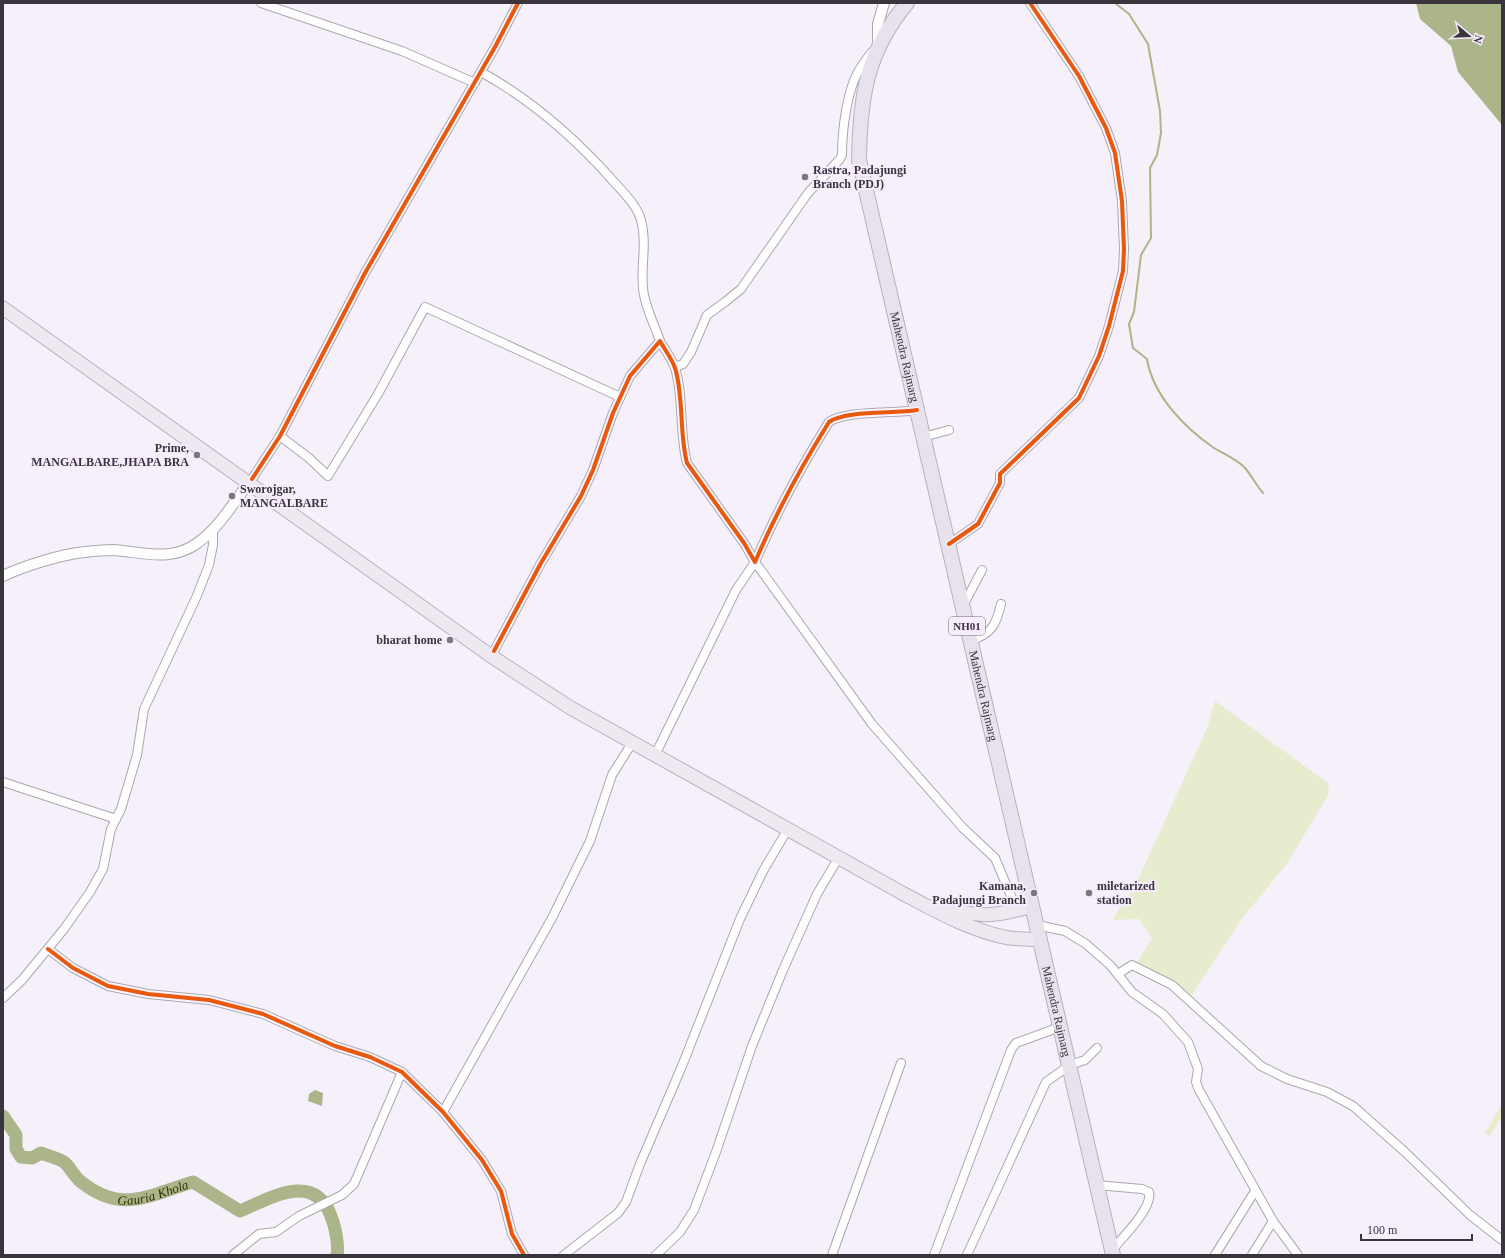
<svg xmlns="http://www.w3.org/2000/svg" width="1505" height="1258" viewBox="0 0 1505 1258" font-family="Georgia,serif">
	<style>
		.green { fill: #e8eccf }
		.water { fill: #acb489 }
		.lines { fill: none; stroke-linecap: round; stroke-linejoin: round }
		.stream { stroke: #acb489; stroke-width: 2 }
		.river { stroke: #acb489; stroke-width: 13 }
		.minor-casing { stroke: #aba7af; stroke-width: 10 }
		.tertiary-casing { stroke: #aba7af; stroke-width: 12 }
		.primary-casing { stroke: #bab0c0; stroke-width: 15 }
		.trunk-casing { stroke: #bab0c0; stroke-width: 16 }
		.minor { stroke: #fefdfe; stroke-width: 8 }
		.tertiary { stroke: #fefdfe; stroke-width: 10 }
		.primary { stroke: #eee9f1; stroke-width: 13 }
		.trunk { stroke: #e8e2ec; stroke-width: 14 }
		.cycleway-casing { stroke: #f7ecfe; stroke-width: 6 }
		.cycleway { stroke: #e8590c; stroke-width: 4 }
		.poi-dot { fill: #7c767f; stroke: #f7ecfe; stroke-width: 1.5 }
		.labels { text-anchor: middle; stroke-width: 4; stroke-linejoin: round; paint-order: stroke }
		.shield { fill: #f7ecfe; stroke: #736c77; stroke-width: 1 }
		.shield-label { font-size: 11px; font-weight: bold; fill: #3a353d }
		.poi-label { font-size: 12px; font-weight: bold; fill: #3a353d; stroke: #f7ecfe; text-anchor: start }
		.street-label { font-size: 12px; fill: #3a353d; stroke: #f7ecfe }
		.water-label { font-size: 13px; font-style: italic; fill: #2b3200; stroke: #f7ecfe }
	</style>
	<rect width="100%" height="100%" fill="#f6f0fa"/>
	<g class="green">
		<polygon points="1215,701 1328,783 1329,794 1286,865 1243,917 1192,995 1133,968 1152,939 1139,919 1112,920 1135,886 1207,728"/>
		<polygon points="1502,1103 1502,1120 1499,1121 1490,1136 1485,1134"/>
	</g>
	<g class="water">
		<polygon points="1416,3 1502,3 1502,125 1458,72 1451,46 1420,19"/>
		<polygon points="315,1090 323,1093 322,1106 308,1101 309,1094"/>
	</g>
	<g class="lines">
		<path class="stream" d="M1115 3 1129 14 1148 44 1160 111 1161 133 1157 155 1150 168 1151 238 1141 255 1134 312 1129 324 1133 348 1147 359C1153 396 1185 428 1214 448 1224 454 1238 460 1245 468 1252 476 1256 485 1263 493"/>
		<path class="river" id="s1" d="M3 1116 16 1135V1149L21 1157 32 1158 41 1153C48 1156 58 1158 64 1162 70 1167 74 1176 80 1181 122 1215 148 1195 193 1182L240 1211C271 1198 314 1171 331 1216 335 1226 339 1245 337 1255"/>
		<defs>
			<g id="minor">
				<polyline points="261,3 402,51 475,83"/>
				<path d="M481 72C532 100 577 140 615 183 625 194 637 206 641 220 648 245 639 271 644 295 647 311 655 326 660 341"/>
				<path d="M675 367 683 364 691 352 707 315 725 302 741 289 808 193 840 159 842 155C842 131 847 87 861 67 864 62 868 57 872 52"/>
				<polyline points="280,436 309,458 328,476 378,394 425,307 620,397"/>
				<polyline points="923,437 949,430"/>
				<polyline points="252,479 280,436 365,273 495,47 518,3"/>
				<polyline points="949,544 978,524 1000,483 1000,474 1079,398 1099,356 1109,326 1123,271 1124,249 1122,201 1115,153 1106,128 1079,76 1030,3"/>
				<polyline points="963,606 982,570"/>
				<path d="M970 641C991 634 996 626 1001 604"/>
				<path d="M494 651 541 563 581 496 593 470 613 413 630 376 660 341C665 350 672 359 675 368 684 396 679 433 687 463L744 543 755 562C776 513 801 467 829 422 846 410 894 414 917 410"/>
				<polyline points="658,749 736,590 755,562 872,724 963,828 995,858 1017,910"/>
				<polyline points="3,782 116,819"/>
				<polyline points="1037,925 1065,931 1086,944 1110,965 1132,992 1163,1014 1188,1042 1198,1069 1196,1082 1199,1090 1273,1221 1298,1255"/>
				<polyline points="48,949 73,968 108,986 148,994 209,1000 263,1014 335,1046 370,1057 402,1072 443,1112 482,1160 501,1191 512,1234 524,1255"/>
				<polyline points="1118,974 1132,965 1172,985 1261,1066 1287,1079 1327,1092 1353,1106 1405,1152 1470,1215 1502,1240"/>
				<polyline points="3,998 22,980 64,929 90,892 103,869 111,829 121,809 137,755 144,709 196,598 209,565 213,545 213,531"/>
				<polyline points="443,1112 552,918 590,841 612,775 632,743"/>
				<path d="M1097 1185 1142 1189 1149 1192C1153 1208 1122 1238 1112 1250"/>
				<polyline points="233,1255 259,1234 276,1232 299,1216 342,1195 354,1184 402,1072"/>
				<polyline points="564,1255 618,1213 626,1202 640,1164 682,1066 740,919 763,871 788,829"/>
				<polyline points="656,1255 680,1232 694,1210 716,1152 752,1046 783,970 817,894 839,857"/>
				<polyline points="832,1255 901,1063"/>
				<polyline points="934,1255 1011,1050 1016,1043 1060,1027"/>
				<polyline points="967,1255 1046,1082 1070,1065 1085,1060 1097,1048"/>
				<polyline points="1215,1255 1255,1191"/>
				<polyline points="1252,1255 1273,1221"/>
			</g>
			<g id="tertiary">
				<polyline points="878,46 878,24 884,3"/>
				<path d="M3 576C24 566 62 554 85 552 94 551 104 550 113 550 142 552 170 562 196 544 218 529 232 505 248 484"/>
			</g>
			<g id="primary">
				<path d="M3 308 491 656 569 707 902 893C936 911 971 931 1009 938 1019 939 1030 939 1040 940"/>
				<path d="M942 904C975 920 998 916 1032 906"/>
			</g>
			<g id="trunk">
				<path id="s2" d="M907 3C866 52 860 98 859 160L1113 1255"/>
			</g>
		</defs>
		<use href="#minor" class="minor-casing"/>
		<use href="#tertiary" class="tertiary-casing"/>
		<use href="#primary" class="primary-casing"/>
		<use href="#trunk" class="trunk-casing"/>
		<use href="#minor" class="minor"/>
		<use href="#tertiary" class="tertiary"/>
		<use href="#primary" class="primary"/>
		<use href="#trunk" class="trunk"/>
		<defs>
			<g id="cycleway">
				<polyline points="252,479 280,436 365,273 495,47 518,3"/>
				<polyline points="949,544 978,524 1000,483 1000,474 1079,398 1099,356 1109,326 1123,271 1124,249 1122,201 1115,153 1106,128 1079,76 1030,3"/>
				<path d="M494 651 541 563 581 496 593 470 613 413 630 376 660 341C665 350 672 359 675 368 684 396 679 433 687 463L744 543 755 562C776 513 801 467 829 422 846 410 894 414 917 410"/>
				<polyline points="48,949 73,968 108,986 148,994 209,1000 263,1014 335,1046 370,1057 402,1072 443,1112 482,1160 501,1191 512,1234 524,1255"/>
			</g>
		</defs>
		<use href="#cycleway" class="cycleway-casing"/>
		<use href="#cycleway" class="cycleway"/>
	</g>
	<g class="poi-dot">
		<circle cx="805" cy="177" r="4"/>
		<circle cx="197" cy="455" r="4"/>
		<circle cx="232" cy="496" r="4"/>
		<circle cx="450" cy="640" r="4"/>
		<circle cx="1034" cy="893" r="4"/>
		<circle cx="1089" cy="893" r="4"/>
	</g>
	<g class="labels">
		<rect class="shield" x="949" y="617" width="36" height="18" rx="3"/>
		<g class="shield-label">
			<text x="967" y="630">NH01</text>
		</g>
		<g class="poi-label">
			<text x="813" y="174">Rastra, Padajungi<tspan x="813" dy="14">Branch (PDJ)</tspan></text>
			<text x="189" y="452" text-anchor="end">Prime,<tspan x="189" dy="14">MANGALBARE,JHAPA BRA</tspan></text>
			<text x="240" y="493">Sworojgar,<tspan x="240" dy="14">MANGALBARE</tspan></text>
			<text x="442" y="644" text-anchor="end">bharat home</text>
			<text x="1026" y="890" text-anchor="end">Kamana,<tspan x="1026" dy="14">Padajungi Branch</tspan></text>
			<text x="1097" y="890">miletarized<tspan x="1097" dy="14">station</tspan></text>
		</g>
		<g class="street-label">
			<text dy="4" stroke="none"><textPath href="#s2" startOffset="370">Mahendra Rajmarg</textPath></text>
			<text dy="4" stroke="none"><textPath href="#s2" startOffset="718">Mahendra Rajmarg</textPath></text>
			<text dy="4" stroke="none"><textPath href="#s2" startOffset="1042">Mahendra Rajmarg</textPath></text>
		</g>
		<g class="water-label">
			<text dy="5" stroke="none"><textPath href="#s1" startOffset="196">Gauria Khola</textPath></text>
		</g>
	</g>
	<rect width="1505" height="1258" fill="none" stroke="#3a353d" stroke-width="8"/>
	<g transform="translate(1469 36) rotate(109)" stroke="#f7ecfe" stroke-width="3" paint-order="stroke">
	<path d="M0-3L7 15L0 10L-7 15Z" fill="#3a353d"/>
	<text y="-6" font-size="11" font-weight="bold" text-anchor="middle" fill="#3a353d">N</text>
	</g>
	<path d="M1361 1234v6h111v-6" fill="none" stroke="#3a353d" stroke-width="2"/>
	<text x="1367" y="1234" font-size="12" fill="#3a353d" stroke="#f7ecfe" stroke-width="3" paint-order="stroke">100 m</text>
</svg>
